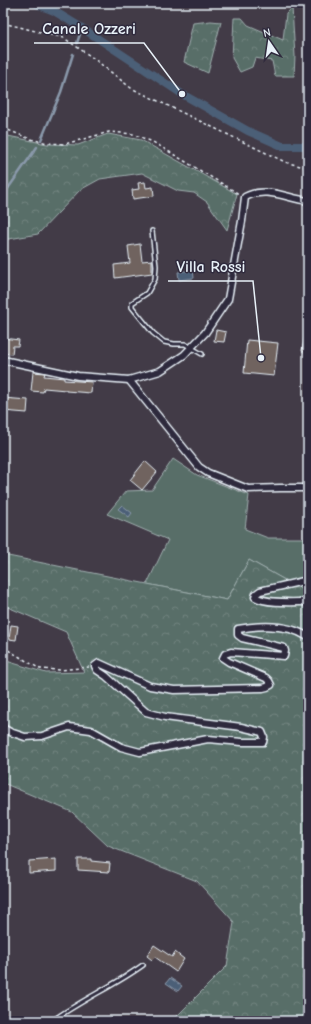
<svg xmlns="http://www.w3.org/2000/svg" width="311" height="1024" viewBox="0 0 311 1024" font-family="'Comic Neue',sans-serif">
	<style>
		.grass { fill: #596e68; stroke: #a0b0b0 }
		.forest { fill: url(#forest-crowns); stroke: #a0b0b0 }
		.water { fill: #4c5f77; stroke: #8a99ab }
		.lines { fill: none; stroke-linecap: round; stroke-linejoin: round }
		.stream { stroke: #8a99ab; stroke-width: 2.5 }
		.canal { stroke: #4c5f77; stroke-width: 8 }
		.building { fill: #6f635e; stroke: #e8f1f8 }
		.service-casing { stroke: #e8f1f8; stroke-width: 6 }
		.minor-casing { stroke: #e8f1f8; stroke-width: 9 }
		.path { stroke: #e8f1f8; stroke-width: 1.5; stroke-dasharray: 3 3; stroke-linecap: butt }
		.service { stroke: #2f2a3d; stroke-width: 3 }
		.minor { stroke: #2f2a3d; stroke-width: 6 }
		.leader { fill: none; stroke: #e8f1f8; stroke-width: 1.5 }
		.callout-dot { fill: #e8f1f8; stroke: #2f2a3d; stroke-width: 1.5 }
		.callout-label { font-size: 16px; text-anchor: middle; font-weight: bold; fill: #e8f1f8; stroke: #2f2a3d; stroke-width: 3; stroke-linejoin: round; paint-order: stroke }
	</style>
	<defs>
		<pattern id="forest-crowns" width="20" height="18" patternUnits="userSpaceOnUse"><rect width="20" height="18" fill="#596e68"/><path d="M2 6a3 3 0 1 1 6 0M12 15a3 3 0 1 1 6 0" fill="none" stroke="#71837e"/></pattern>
	</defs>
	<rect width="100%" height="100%" fill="#423b47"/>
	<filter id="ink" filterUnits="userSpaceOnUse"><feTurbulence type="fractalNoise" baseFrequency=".025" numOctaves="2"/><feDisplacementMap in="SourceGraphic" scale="8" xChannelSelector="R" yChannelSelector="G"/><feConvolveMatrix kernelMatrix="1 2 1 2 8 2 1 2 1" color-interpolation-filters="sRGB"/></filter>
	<g filter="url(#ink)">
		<polygon class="grass" points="173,459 197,475 249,495 245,529 268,538 308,538 308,593 249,560 227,600 147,584 168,540 107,514 126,491 152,490"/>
		<g class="forest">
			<polygon points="292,8 295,56 294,76 275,76 272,61 255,58 252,67 240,72 232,58 234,18 242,18 248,25 283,40 286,14"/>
			<polygon points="211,21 221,22 208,73 184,62 193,23"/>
			<polygon points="3,133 8,136 47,144 78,145 108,134 141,140 237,194 227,230 207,202 194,193 178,191 142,173 100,179 80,190 38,234 3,240"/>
			<polygon points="3,555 227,600 249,560 308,593 308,1021 172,1021 227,966 234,922 197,881 108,846 72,812 3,783 3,660 46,673 84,672 66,632 3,605"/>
		</g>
		<g class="water">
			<polygon points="193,270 194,278 179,280 178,272"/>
			<polygon points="122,505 132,513 129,517 118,509"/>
			<polygon points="170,978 182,986 178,991 166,983"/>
		</g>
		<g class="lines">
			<g class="stream">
				<polyline points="77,43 82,28"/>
				<polyline points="41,140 61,92 73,54"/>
				<polyline points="3,195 7,190 37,147"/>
			</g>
			<polyline class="canal" points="34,3 54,11 82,28 182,94 248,131 282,146 308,146"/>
		</g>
		<g class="building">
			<polygon points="145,182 146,188 153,187 154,196 133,199 132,190 139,189 138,183"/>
			<polygon points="140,244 142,261 152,260 152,273 115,278 114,265 130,263 128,246"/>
			<polygon points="216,330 226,332 224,342 214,341"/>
			<polygon points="305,335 308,335 308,354 302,351"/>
			<polygon points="3,338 19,340 18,346 13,346 12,354 3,353"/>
			<polygon points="247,340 278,343 274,376 244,373"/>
			<polygon points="33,372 45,373 44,376 64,378 64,380 92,382 91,393 66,391 66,390 44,388 43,392 31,391"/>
			<polygon points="3,398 28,400 27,413 3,411"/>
			<polygon points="145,461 157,472 142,490 130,480"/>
			<polygon points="11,625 18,626 16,640 9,639"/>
			<polygon points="56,859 56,871 29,873 29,861"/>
			<polygon points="78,859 91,859 91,861 110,863 109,872 78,870"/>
			<polygon points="154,945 172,957 175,952 184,959 176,972 155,957 152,960 147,956"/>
		</g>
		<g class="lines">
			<defs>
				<g id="service">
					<polyline points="152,231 156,266 155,279 147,293 132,303 132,307 153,333 164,342 174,344 185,344 202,354"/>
					<path d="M52 1021C81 1000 114 986 143 965"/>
				</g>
				<g id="minor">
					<path d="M3 360 78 376 129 380 160 371 184 355 205 333 228 299 242 221 245 197C266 186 286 198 308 201"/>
					<polyline points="129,380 199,467 208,473 248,489 280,488 308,488"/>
					<path d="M308 580 260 591 256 594 255 597C267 604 294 602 308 602"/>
					<path d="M3 728 10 732 25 737 42 736 69 727 91 730 121 747 140 752 208 739 242 742H263L264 737 262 732 241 727 165 717 146 712 106 676 97 670 95 666 99 663 150 686 174 690 263 688 267 687 271 685 269 681 266 678 229 662 223 658 225 654 231 652 284 656 285 651 284 648 242 638 238 635V629C260 625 289 624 308 637"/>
				</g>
			</defs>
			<use href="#service" class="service-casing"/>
			<use href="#minor" class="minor-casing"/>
			<g class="path">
				<polyline points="3,23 64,38 93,58 131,88 285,162 308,168"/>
				<polyline points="3,128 13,132 30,139 48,143 65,144 109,132 133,134 153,142 239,194"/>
				<polyline points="3,647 40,669 60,670 89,667"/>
			</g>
			<use href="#service" class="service"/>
			<use href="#minor" class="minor"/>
		</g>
	</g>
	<path class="leader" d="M182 94L144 43H34M261 358L253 281H168"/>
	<g class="callout-dot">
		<circle cx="182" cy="94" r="4"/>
		<circle cx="261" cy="358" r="4"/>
	</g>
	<g class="callout-label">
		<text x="89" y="34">Canale Ozzeri</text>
		<text x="211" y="272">Villa Rossi</text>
	</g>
	<rect width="311" height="1024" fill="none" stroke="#2f2a3d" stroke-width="16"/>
	<rect x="8" y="8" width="295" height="1008" fill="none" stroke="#e8f1f8" stroke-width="1.5" filter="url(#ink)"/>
	<g transform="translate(269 42) rotate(347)" stroke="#2f2a3d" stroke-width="3" paint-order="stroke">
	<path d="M0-3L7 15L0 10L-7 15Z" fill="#e8f1f8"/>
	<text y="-6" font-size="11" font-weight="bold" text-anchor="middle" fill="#e8f1f8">N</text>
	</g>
</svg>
